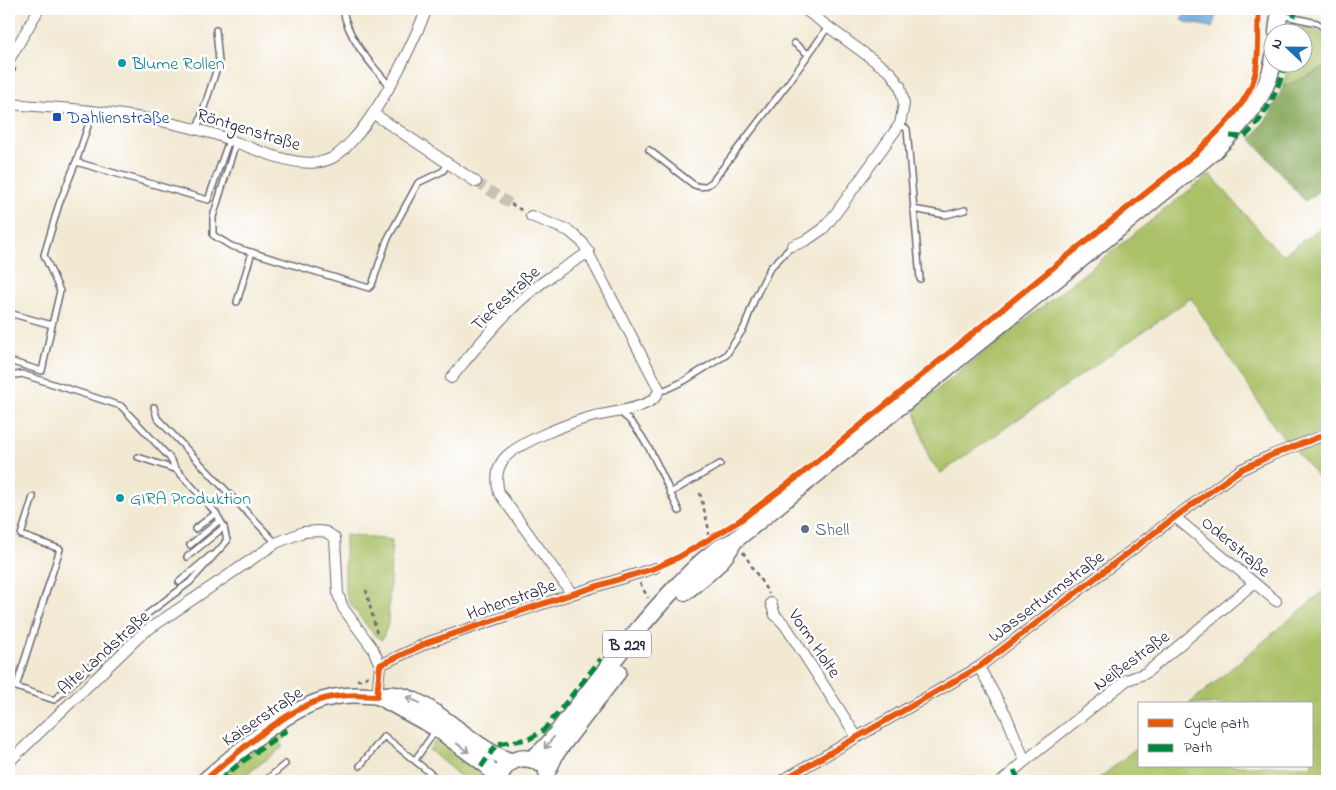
<svg xmlns="http://www.w3.org/2000/svg" width="1336" height="790" viewBox="0 0 1336 790" font-family="'Indie Flower',sans-serif">
	<style>
		.green { fill: #aac167; stroke: #667251 }
		.forest { fill: #87a75c; stroke: #54644c }
		.water { fill: #68a7db; stroke: #45648b }
		.lines { fill: none; stroke-linecap: round; stroke-linejoin: round }
		.minor-tunnel { stroke: #c8c1b5; stroke-width: 10; stroke-dasharray: 10 5; stroke-linecap: butt }
		.service-casing { stroke: #6b6870; stroke-width: 8 }
		.minor-casing { stroke: #6b6870; stroke-width: 12 }
		.secondary-casing { stroke: #6b6870; stroke-width: 18 }
		.primary-casing { stroke: #6b6870; stroke-width: 19 }
		.path { stroke: #6b6870; stroke-width: 2.5; stroke-dasharray: 4 4; stroke-linecap: butt }
		.service { stroke: #fff; stroke-width: 5 }
		.minor { stroke: #fff; stroke-width: 10 }
		.secondary { stroke: #fff; stroke-width: 15 }
		.primary { stroke: #fff; stroke-width: 16 }
		.quiet { stroke: #00873e; stroke-width: 5; stroke-dasharray: 10 5; stroke-linecap: butt }
		.cycleway-casing { stroke: #fff; stroke-width: 9 }
		.cycleway { stroke: #e8590c; stroke-width: 6 }
		.oneway { stroke: #9c9ca7 }
		.culture-dot { fill: #0f9aa8; stroke: #fff; stroke-width: 2 }
		.transit-dot { fill: #1a4fb4; stroke: #fff; stroke-width: 2 }
		.service-dot { fill: #5c6f8a; stroke: #fff; stroke-width: 2 }
		.labels { text-anchor: middle; stroke-width: 5; stroke-linejoin: round; paint-order: stroke }
		.shield { fill: #fff; stroke: #646476; stroke-width: 1 }
		.shield-label { font-size: 16px; font-weight: bold; fill: #22223b }
		.culture-label { font-size: 18px; fill: #0d838f; stroke: #fff; text-anchor: start }
		.transit-label { font-size: 18px; fill: #164399; stroke: #fff; text-anchor: start }
		.street-label { font-size: 18px; fill: #22223b; stroke: #fff }
		.service-label { font-size: 18px; fill: #4e5e75; stroke: #fff; text-anchor: start }
	</style>
	<rect width="100%" height="100%" fill="#fff"/>
	<filter id="ink" filterUnits="userSpaceOnUse"><feTurbulence type="fractalNoise" baseFrequency=".02" numOctaves="2"/><feDisplacementMap in="SourceGraphic" scale="10" xChannelSelector="R" yChannelSelector="G"/><feConvolveMatrix kernelMatrix="1 2 1 2 8 2 1 2 1" color-interpolation-filters="sRGB"/></filter>
	<filter id="wash" filterUnits="userSpaceOnUse"><feTurbulence type="fractalNoise" baseFrequency=".0096" numOctaves="4" result="noise"/><feDisplacementMap in="SourceGraphic" scale="20" xChannelSelector="R" yChannelSelector="G"/><feGaussianBlur stdDeviation="1.12" result="paint"/><feColorMatrix in="noise" values="0 0 0 0 0 0 0 0 0 0 0 0 0 0 0 0 0 1.4 0 .05"/><feComposite in="paint" operator="in"/></filter>
	<g filter="url(#wash)">
		<rect width="100%" height="100%" fill="#f2e9d3"/>
		<g class="green">
			<polygon points="1309,28 1325,35 1327,38 1327,67 1283,87 1289,63 1304,62 1304,32 1295,32 1295,29"/>
			<polygon points="1210,174 1272,245 1283,255 1327,223 1327,429 1289,444 1274,426 1191,298 941,473 929,459 914,408"/>
			<polygon points="1327,440 1327,487 1296,452"/>
			<polygon points="345,535 392,540 388,624 382,640 374,635 348,601 345,587"/>
			<polygon points="1327,588 1327,781 1096,781 1140,745 1140,766 1312,766 1312,704 1189,704"/>
			<polygon points="282,728 289,734 280,743 283,747 240,779 241,781 213,781"/>
			<polygon points="441,741 481,770 486,781 466,781 429,750 434,743"/>
		</g>
		<polygon class="forest" points="1327,67 1327,185 1305,201 1251,139 1270,114 1283,87"/>
		<path class="water" d="M1189 9H1215L1216 15 1212 28C1202 23 1189 26 1181 19Z"/>
	</g>
	<g filter="url(#ink)">
		<g class="lines">
			<polyline class="minor-tunnel" points="476,182 511,204"/>
			<defs>
				<g id="service">
					<path d="M343 9C347 38 371 64 390 86"/>
					<polyline points="1281,15 1317,23 1327,30"/>
					<polyline points="794,43 808,54"/>
					<polyline points="93,111 76,162 208,200 229,140"/>
					<polyline points="900,124 907,129 920,279"/>
					<polyline points="197,129 219,62 216,30"/>
					<polyline points="236,142 213,217 213,235 231,246 369,288 372,285 387,240 418,183 443,171 448,163"/>
					<path d="M649 150 694 185C702 188 705 187 712 182L789 82 828 27"/>
					<polyline points="913,209 946,215 965,210"/>
					<polyline points="237,302 252,252"/>
					<polyline points="9,313 52,325 42,371 9,361"/>
					<polyline points="52,325 60,291 44,255 59,204 76,162"/>
					<polyline points="9,376 22,374 121,406 169,457 177,470"/>
					<polyline points="659,389 665,390 684,381 726,355 744,328 755,298 770,268 792,246"/>
					<polyline points="154,407 157,418 276,543"/>
					<path d="M621 413C647 432 664 481 679 511"/>
					<polyline points="138,457 177,470 216,513 195,529"/>
					<polyline points="670,493 720,464"/>
					<polyline points="33,497 21,535 60,549 16,687 54,700 146,615 190,582 227,541"/>
					<polyline points="224,527 227,541 225,542"/>
					<polyline points="190,545 220,520"/>
					<polyline points="187,557 224,527 216,513"/>
					<polyline points="179,582 211,555"/>
					<polyline points="415,760 436,730"/>
					<polyline points="360,766 384,736 440,781"/>
					<polyline points="265,781 285,764"/>
				</g>
				<g id="minor">
					<polyline points="9,60 39,9"/>
					<path d="M9 104C78 109 147 114 214 134 245 144 299 173 330 159 341 154 350 143 358 134 388 96 408 53 427 9"/>
					<polyline points="374,114 476,182"/>
					<path d="M531 216 569 231 583 243 659 389C658 391 658 394 656 396 648 409 606 413 591 417 571 422 514 444 503 460 496 470 496 481 499 493L572 594"/>
					<polyline points="792,246 807,240 823,229 836,213 900,124 904,104 900,86 891,73 804,9"/>
					<path d="M451 378C480 343 509 306 547 279 560 270 575 261 589 252"/>
					<polyline points="1175,517 1276,601"/>
					<polyline points="771,603 775,615 785,625 857,737"/>
					<polyline points="380,665 429,642 572,594 655,568"/>
					<polyline points="979,667 1006,715 1025,761"/>
					<polyline points="9,762 143,633 276,543 303,532 319,531 326,532 335,538 338,594 343,608 373,649 380,665 377,696"/>
					<polyline points="781,781 979,667 1175,517 1240,470 1272,455 1327,434"/>
					<polyline points="1002,781 1025,761 1127,680 1146,673 1254,583"/>
				</g>
				<g id="secondary">
					<polyline points="377,696 437,729 487,766 498,781"/>
					<path d="M204 781C235 754 290 706 330 698 345 694 360 695 375 696 380 696 385 694 390 694 401 694 413 699 422 704 451 720 482 753 512 761"/>
				</g>
				<g id="primary">
					<polyline points="1277,32 1280,9"/>
					<path d="M685 592C704 576 723 564 734 541"/>
					<path d="M531 759C550 747 562 725 576 708 609 666 641 623 678 585 695 568 711 550 734 541L1213 152C1241 124 1268 98 1274 57"/>
					<polyline points="547,772 556,753 618,672"/>
					<path d="M499 781C502 762 522 752 539 763"/>
				</g>
			</defs>
			<use href="#service" class="service-casing"/>
			<use href="#minor" class="minor-casing"/>
			<use href="#secondary" class="secondary-casing"/>
			<use href="#primary" class="primary-casing"/>
			<g class="path">
				<polyline points="15,68 13,84 17,93"/>
				<polyline points="511,204 523,211"/>
				<polyline points="700,493 709,530 707,539"/>
				<polyline points="743,552 769,594"/>
				<polyline points="663,564 694,548"/>
				<polyline points="640,583 648,598"/>
				<polyline points="366,590 377,634"/>
				<polyline points="357,680 364,679 368,676"/>
			</g>
			<use href="#service" class="service"/>
			<use href="#minor" class="minor"/>
			<use href="#secondary" class="secondary"/>
			<use href="#primary" class="primary"/>
			<g class="quiet">
				<polyline points="1292,32 1295,9"/>
				<path d="M1230 136 1244 137C1265 118 1279 90 1286 62"/>
				<polyline points="481,767 497,744 529,739 543,731 601,659"/>
				<polyline points="1014,770 1019,781"/>
				<polyline points="219,781 239,764 287,730"/>
			</g>
			<defs>
				<g id="cycleway">
					<path d="M204 781C234 755 283 712 320 700 338 694 358 695 377 696L380 665 429 642 572 594 655 568 679 557 723 531 739 521 800 475 1055 266 1197 152C1219 130 1247 106 1255 75 1260 54 1257 30 1259 9"/>
					<polyline points="781,781 979,667 1175,517 1240,470 1272,455 1327,434"/>
				</g>
			</defs>
			<use href="#cycleway" class="cycleway-casing"/>
			<use href="#cycleway" class="cycleway"/>
		</g>
		<defs><path id="oneway-shaft" d="M-6 0H5M1.5-3L5.5 0L1.5 3" fill="none" stroke-width="1.6" stroke-linecap="round" stroke-linejoin="round" transform="scale(1.25)"/></defs>
		<g class="oneway">
			<use href="#oneway-shaft" transform="translate(413 700) rotate(-157)"/>
			<use href="#oneway-shaft" transform="translate(549 743) rotate(129)"/>
			<use href="#oneway-shaft" transform="translate(463 748) rotate(36)"/>
		</g>
	</g>
	<g class="culture-dot">
		<circle cx="122" cy="63" r="5"/>
		<circle cx="120" cy="498" r="5"/>
	</g>
	<rect class="transit-dot" x="52" y="112" width="10" height="10" rx="2.5"/>
	<circle class="service-dot" cx="805" cy="529" r="5"/>
	<g class="labels">
		<rect class="shield" x="603" y="630.5" width="48" height="27" rx="4"/>
		<g class="shield-label">
			<text x="627" y="650">B 229</text>
		</g>
		<g class="culture-label">
			<text x="132" y="69">Blume Rollen</text>
			<text x="130" y="504">GIRA Produktion</text>
		</g>
		<g class="transit-label">
			<text x="67" y="123">Dahlienstraße</text>
		</g>
		<g class="street-label">
			<text transform="translate(249 129) rotate(17)" y="6">Röntgenstraße</text>
			<text transform="translate(505 298) rotate(-43)" y="6">Tiefestraße</text>
			<text transform="translate(1236 546) rotate(40)" y="6">Oderstraße</text>
			<text transform="translate(1046 596) rotate(-37)" y="6">Wasserturmstraße</text>
			<text transform="translate(511 599) rotate(-19)" y="6">Hohenstraße</text>
			<text transform="translate(815 643) rotate(56)" y="6">Vorm Holte</text>
			<text transform="translate(103 652) rotate(-42)" y="6">Alte Landstraße</text>
			<text transform="translate(1131 660) rotate(-36)" y="6">Neißestraße</text>
			<text transform="translate(262 716) rotate(-34)" y="6">Kaiserstraße</text>
		</g>
		<g class="service-label">
			<text x="815" y="535">Shell</text>
		</g>
	</g>
	<rect width="1336" height="790" fill="none" stroke="#fff" stroke-width="30"/>
	<rect x="1138" y="702" width="175" height="65" fill="#ffffff" stroke="#a7a7b1"/>
	<rect x="1148" y="719" width="25" height="8" fill="#e8590c" stroke="#a7a7b1"/>
	<text x="1184" y="728" font-size="15" fill="#22223b">Cycle path</text>
	<rect x="1148" y="744" width="25" height="8" fill="#00873e" stroke="#a7a7b1"/>
	<text x="1184" y="752" font-size="15" fill="#22223b">Path</text>
	<g transform="translate(1288 48) rotate(292)"><circle r="24" fill="#ffffff" stroke="#a7a7b1"/>
	<path d="M0-4L9 19L0 12L-9 19Z" fill="#1f6fb2"/>
	<text y="-8" font-size="14" font-weight="bold" text-anchor="middle" fill="#22223b">N</text>
	</g>
</svg>
